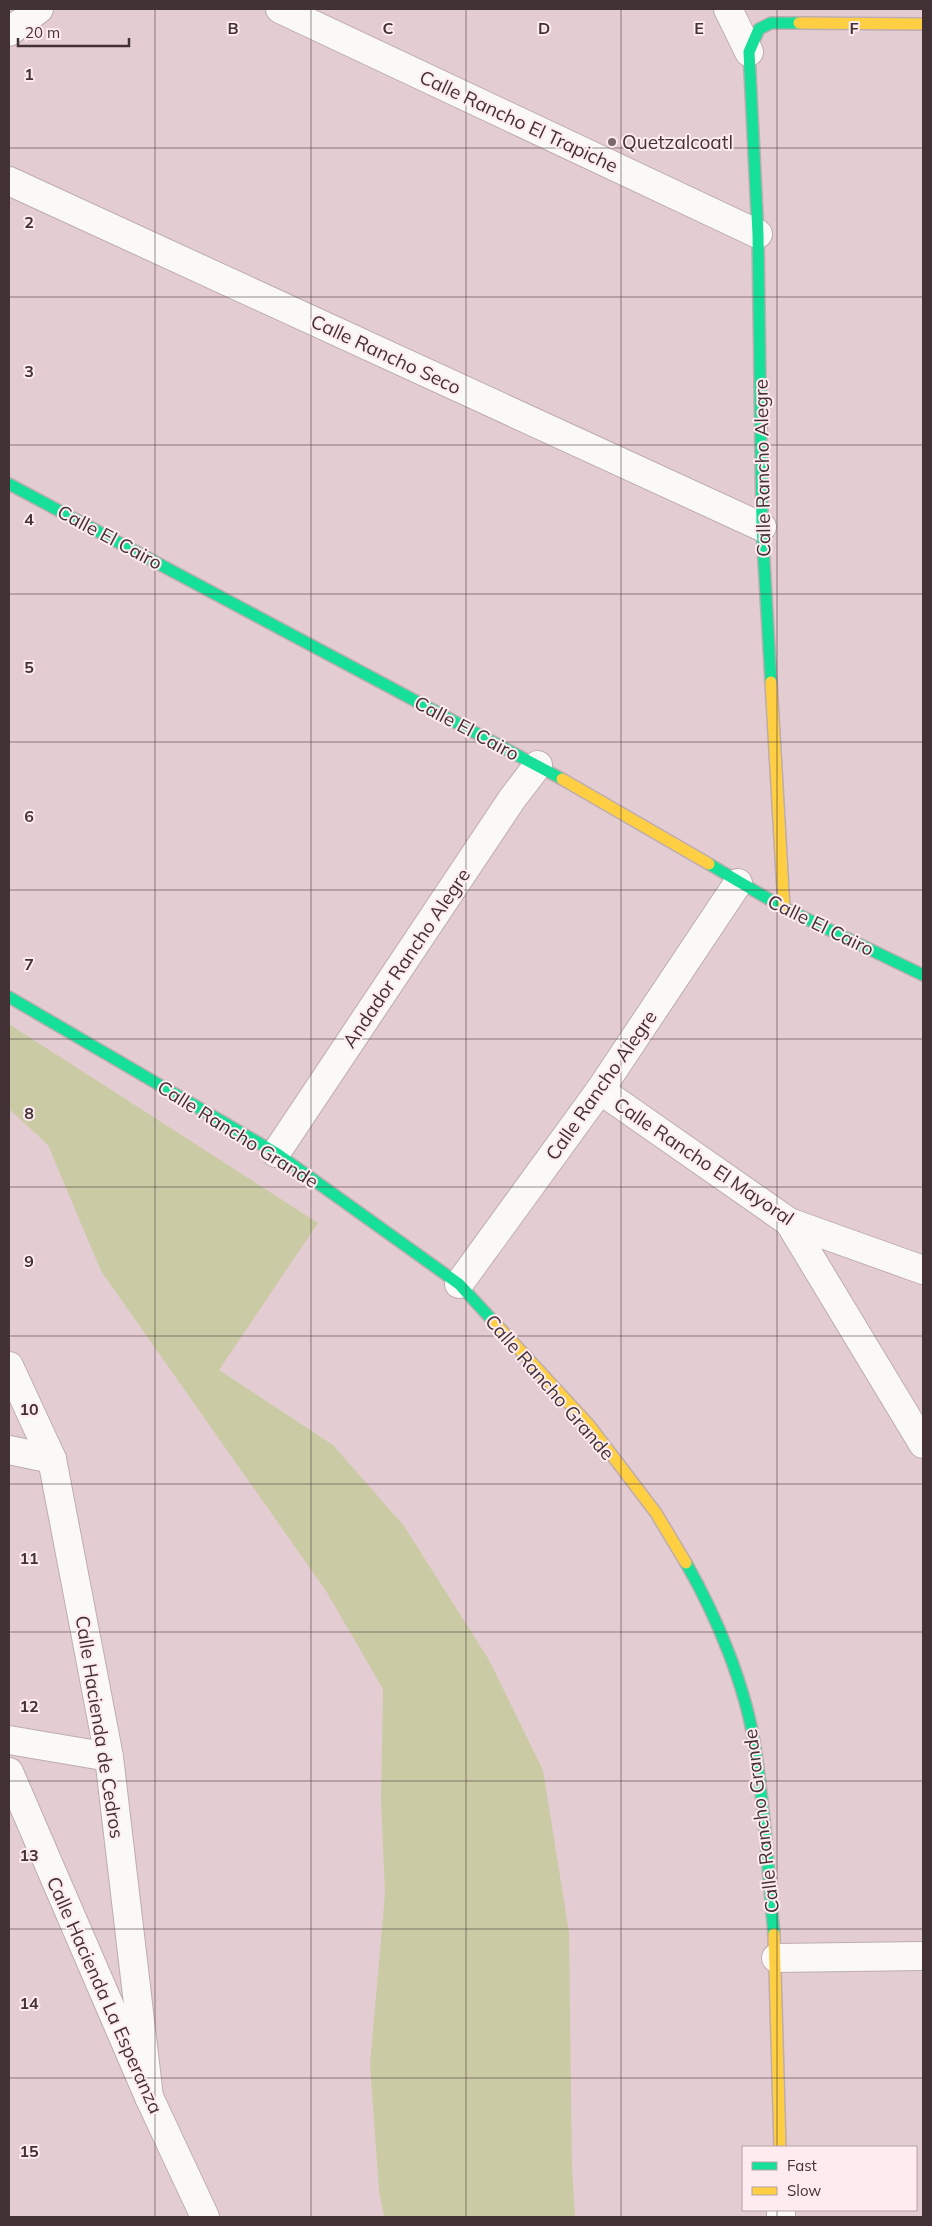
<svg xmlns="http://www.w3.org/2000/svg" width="932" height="2226" viewBox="0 0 932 2226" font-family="Mulish,sans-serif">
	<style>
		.green { fill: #cacba5 }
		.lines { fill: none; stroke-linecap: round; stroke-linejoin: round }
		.street-casing { stroke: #bdacb0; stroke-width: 30 }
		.fast-casing { stroke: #bdacb0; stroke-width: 14 }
		.slow-casing { stroke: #bdacb0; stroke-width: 14 }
		.street { stroke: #fbf8f8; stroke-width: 28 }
		.fast { stroke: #16e098; stroke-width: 11 }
		.slow { stroke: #ffcf43; stroke-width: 11 }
		.grid { fill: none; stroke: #423135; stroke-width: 1; stroke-opacity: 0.55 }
		.poi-dot { fill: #7b686c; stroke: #feebef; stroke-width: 2 }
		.labels { text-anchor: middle; stroke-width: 4; stroke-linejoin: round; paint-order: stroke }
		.street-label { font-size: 19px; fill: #423135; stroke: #feebef }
		.poi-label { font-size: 19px; fill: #423135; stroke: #feebef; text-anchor: start }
		.grid-label { font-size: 16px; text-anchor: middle; font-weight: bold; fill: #423135; stroke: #feebef; stroke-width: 4; stroke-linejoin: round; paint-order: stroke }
	</style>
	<rect width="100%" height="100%" fill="#e4cdd2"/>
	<polygon class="green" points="9,1024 318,1223 219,1370 333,1445 404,1526 489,1660 543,1770 569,1932 572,2166 575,2217 384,2217 379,2191 370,2064 385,1894 381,1800 383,1689 326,1591 101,1271 48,1145 9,1109"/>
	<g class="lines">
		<defs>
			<g id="street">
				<polyline points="280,9 758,234"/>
				<polyline points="728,9 749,52"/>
				<polyline points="9,32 39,9"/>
				<polyline points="9,181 762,527"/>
				<polyline points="600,1090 789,1222 923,1270"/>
				<polyline points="276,1153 512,799 538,765"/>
				<polyline points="789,1222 923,1444"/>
				<polyline points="459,1284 600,1090 738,883"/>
				<polyline points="9,1366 52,1459 109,1757 149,2097"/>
				<polyline points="9,1450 52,1459"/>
				<polyline points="9,1740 109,1757"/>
				<polyline points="9,1772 149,2097 205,2217"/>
				<polyline points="776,1958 923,1956"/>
				<polyline points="781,2210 781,2217"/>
			</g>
			<g id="fast">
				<polyline points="9,484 562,779"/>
				<polyline points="771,682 762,527 758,234 749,52 759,29 771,23 799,23"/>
				<polyline points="709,864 784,908 923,975"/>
				<polyline points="9,997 276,1153 459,1284 494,1322"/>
				<path d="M686 1563C717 1617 746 1687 755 1748 765 1809 768 1873 774 1934"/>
			</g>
			<g id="slow">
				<polyline points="799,23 923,24"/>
				<polyline points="771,682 784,908"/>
				<polyline points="562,779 709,864"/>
				<polyline points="494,1322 589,1425 656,1513 686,1563"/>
				<polyline points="774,1934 780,2147"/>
			</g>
		</defs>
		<use href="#street" class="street-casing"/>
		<use href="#fast" class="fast-casing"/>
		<use href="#slow" class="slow-casing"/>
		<use href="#street" class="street"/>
		<use href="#fast" class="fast"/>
		<use href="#slow" class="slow"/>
	</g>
	<path class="grid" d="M155 9V2217M311 9V2217M466 9V2217M621 9V2217M777 9V2147M9 148H923M9 297H923M9 445H923M9 594H923M9 742H923M9 890H923M9 1039H923M9 1187H923M9 1336H923M9 1484H923M9 1632H923M9 1781H923M9 1929H923M9 2078H923M777 2210V2217"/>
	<circle class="poi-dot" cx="612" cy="142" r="5"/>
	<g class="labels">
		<g class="street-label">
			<text transform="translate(519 121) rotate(25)" y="7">Calle Rancho El Trapiche</text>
			<text transform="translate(386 354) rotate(25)" y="7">Calle Rancho Seco</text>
			<text transform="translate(762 468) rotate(-91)" y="7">Calle Rancho Alegre</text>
			<text transform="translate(110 537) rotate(28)" y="7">Calle El Cairo</text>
			<text transform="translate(467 728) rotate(28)" y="7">Calle El Cairo</text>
			<text transform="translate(821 925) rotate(26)" y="7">Calle El Cairo</text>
			<text transform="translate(406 958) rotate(-56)" y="7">Andador Rancho Alegre</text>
			<text transform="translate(601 1085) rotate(-55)" y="7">Calle Rancho Alegre</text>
			<text transform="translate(238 1134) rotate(32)" y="7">Calle Rancho Grande</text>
			<text transform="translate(704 1161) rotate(34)" y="7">Calle Rancho El Mayoral</text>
			<text transform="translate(550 1387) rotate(49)" y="7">Calle Rancho Grande</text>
			<text transform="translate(100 1727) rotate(81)" y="7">Calle Hacienda de Cedros</text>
			<text transform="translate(761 1821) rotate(-97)" y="7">Calle Rancho Grande</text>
			<text transform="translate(105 1995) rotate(66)" y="7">Calle Hacienda La Esperanza</text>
		</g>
		<g class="poi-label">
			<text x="622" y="149">Quetzalcoatl</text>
		</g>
	</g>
	<g class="grid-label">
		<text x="233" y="34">B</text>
		<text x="388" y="34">C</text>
		<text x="544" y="34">D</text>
		<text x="699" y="34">E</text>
		<text x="854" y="34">F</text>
		<text x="29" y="80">1</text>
		<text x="29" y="228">2</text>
		<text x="29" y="377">3</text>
		<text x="29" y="525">4</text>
		<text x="29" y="673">5</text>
		<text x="29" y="822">6</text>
		<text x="29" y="970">7</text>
		<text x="29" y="1119">8</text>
		<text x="29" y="1267">9</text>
		<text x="29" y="1415">10</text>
		<text x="29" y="1564">11</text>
		<text x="29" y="1712">12</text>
		<text x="29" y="1861">13</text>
		<text x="29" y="2009">14</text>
		<text x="29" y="2157">15</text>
	</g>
	<rect width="932" height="2226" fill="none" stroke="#423135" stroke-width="20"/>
	<rect x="742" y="2146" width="175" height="65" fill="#feebef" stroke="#b3a1a5"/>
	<rect x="752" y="2162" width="25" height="8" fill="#16e098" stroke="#b3a1a5"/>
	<text x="787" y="2171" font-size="15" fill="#423135">Fast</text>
	<rect x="752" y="2187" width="25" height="8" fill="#ffcf43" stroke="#b3a1a5"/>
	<text x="787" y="2196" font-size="15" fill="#423135">Slow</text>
	<path d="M18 38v8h111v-8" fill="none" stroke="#423135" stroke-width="2.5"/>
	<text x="25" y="38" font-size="15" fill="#423135" stroke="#feebef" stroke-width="4" paint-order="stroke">20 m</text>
</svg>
